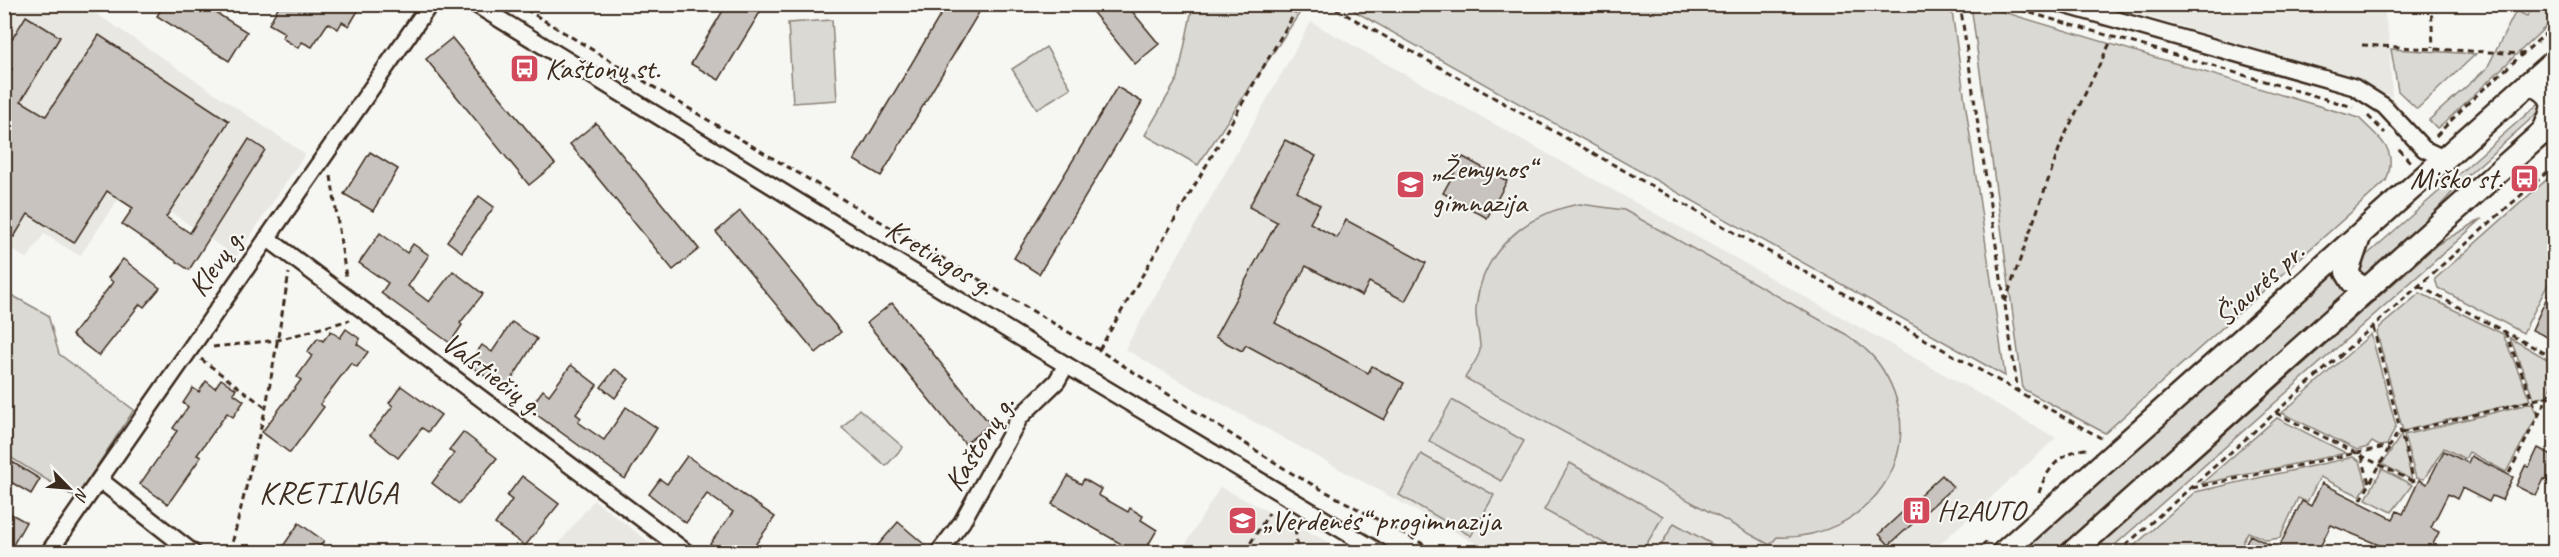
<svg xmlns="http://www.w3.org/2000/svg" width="2559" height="557" viewBox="0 0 2559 557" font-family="Caveat,sans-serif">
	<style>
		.built { fill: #e8e7e2 }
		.green { fill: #dad9d3; stroke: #8a8278; stroke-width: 1.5 }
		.building { fill: #c8c3be; stroke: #3b2a1e; stroke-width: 1.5 }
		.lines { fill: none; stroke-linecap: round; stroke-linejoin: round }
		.minor-casing { stroke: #3b2a1e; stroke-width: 20 }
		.primary-casing { stroke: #3b2a1e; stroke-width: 27 }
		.path { stroke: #3b2a1e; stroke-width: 3; stroke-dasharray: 6 4.5; stroke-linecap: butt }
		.minor { stroke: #f6f6f2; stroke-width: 15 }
		.primary { stroke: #f6f6f2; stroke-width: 22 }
		.labels { text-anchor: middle; stroke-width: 4.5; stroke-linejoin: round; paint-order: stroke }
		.poi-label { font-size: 30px; fill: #3b2a1e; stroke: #f6f6f2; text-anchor: start }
		.street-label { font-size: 30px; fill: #3b2a1e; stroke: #f6f6f2 }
		.neighbourhood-label { font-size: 32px; letter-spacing: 1.5px; fill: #3b2a1e; stroke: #f6f6f2 }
	</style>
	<rect width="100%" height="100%" fill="#f6f6f2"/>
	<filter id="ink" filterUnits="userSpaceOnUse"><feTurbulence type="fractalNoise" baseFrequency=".0167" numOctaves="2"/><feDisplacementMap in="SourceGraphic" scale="12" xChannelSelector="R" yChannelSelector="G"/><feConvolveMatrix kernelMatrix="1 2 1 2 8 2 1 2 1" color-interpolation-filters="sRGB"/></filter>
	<g filter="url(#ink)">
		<g class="built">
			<polygon points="4,5 102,5 97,14 305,154 236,257 129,183 80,256 44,234 27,259 5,245"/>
			<polygon points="2108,5 2383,5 2389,38 2392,97 2351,76"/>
			<polygon points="1311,22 1965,386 2056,438 1931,552 1491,552 1180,381 1125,349"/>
			<polygon points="1220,487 1348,552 1181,552"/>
			<polygon points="594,500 662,552 552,552"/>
		</g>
		<g class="green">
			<polygon points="1186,5 1305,5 1198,165 1145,135 1178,78 1192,9"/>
			<polygon points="1349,5 1951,5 2005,376 1356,12"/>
			<path d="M1971 5H1980L2359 118C2380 140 2399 148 2386 181L2105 433 2023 389Z"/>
			<polygon points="2533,5 2554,5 2554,19 2441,126 2437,128 2429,120 2487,68 2516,11 2527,16"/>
			<polygon points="832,20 837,100 793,103 788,23"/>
			<polygon points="1046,47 1071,88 1037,109 1012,69"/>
			<polygon points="2391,49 2476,54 2417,109 2398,91"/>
			<polygon points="2538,104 2542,104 2542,109 2467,176 2411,238 2367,275 2361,272 2361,260"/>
			<polygon points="2554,173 2554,272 2523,333 2438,288 2435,279"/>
			<path d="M1580 204 1624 210 1847 335C1861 345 1874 355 1883 370 1934 452 1868 541 1777 537L1770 545 1465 378C1469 370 1479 358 1480 350 1481 340 1475 322 1476 309 1481 251 1526 213 1580 204Z"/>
			<polygon points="2482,219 2107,552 2092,552 2438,244"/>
			<polygon points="2332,273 2348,293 2054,552 2019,552"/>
			<polygon points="4,291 48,315 59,354 134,410 76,498 5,454"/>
			<polygon points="2420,293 2503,334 2530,400 2403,431 2377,333 2380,327"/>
			<polygon points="2371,334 2396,426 2387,445 2379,446 2372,442 2368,447 2357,450 2282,413"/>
			<polygon points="2510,338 2554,363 2554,380 2547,396 2534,399"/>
			<polygon points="1452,400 1524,441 1501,481 1429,441"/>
			<polygon points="2532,403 2537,416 2506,472 2469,452 2465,459 2444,448 2424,479 2416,478 2404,435"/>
			<polygon points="859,409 903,447 886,466 842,428"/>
			<polygon points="2277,418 2346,453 2201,484"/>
			<polygon points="2401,435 2412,480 2382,464"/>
			<polygon points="1421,454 1494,495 1471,536 1399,495"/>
			<polygon points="2353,457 2360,461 2367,485 2360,496 2320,477 2307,502 2298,498 2280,538 2267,540 2248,532 2238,552 2127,552 2195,492"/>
			<polygon points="1570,463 1663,516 1642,552 1620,552 1544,510"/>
			<polygon points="2382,469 2412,485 2392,512 2366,499"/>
			<polygon points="1674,523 1726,552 1657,552"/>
		</g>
		<g class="building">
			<polygon points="164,4 202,4 247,32 229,61 157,16"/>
			<polygon points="280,4 362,4 349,26 342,22 338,29 328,23 312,47 302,42 298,48 282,38 285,33 269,24"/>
			<polygon points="727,4 765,4 719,80 691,64"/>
			<polygon points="947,4 984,4 881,176 854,160"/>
			<polygon points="1086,4 1126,4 1159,44 1135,64"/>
			<polygon points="26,16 60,37 21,101 46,116 99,35 229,121 166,217 190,233 249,139 265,150 189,270 122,224 133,208 107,191 74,243 28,214 14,237 4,231 4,108 11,97 4,93 4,81 12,69 4,64 4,52"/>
			<polygon points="452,38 555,164 529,185 426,59"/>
			<polygon points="1117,87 1142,102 1039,274 1014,258"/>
			<polygon points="596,123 699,249 673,270 570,144"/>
			<polygon points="1285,140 1316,156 1297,192 1320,205 1310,223 1337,238 1346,220 1426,263 1405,301 1369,282 1362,296 1306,266 1275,323 1368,373 1372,366 1404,383 1384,420 1246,345 1242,351 1215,337 1277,222 1249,207"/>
			<polygon points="370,152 398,169 373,211 344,194"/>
			<polygon points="1463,157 1507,181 1487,218 1443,193"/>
			<polygon points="479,196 494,207 462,252 447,241"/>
			<polygon points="740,211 841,332 816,353 716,232"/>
			<polygon points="380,233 407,253 413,244 429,255 408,286 429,302 453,271 483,294 460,323 462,325 450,343 381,293 388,283 359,263"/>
			<polygon points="123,259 160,288 144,307 140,304 99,356 72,335 113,282 108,278"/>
			<polygon points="2554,282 2554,340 2532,330"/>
			<polygon points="892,303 990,424 965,444 867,323"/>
			<polygon points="512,322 537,339 505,390 468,364 482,345 492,352"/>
			<polygon points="346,329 360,339 357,344 368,352 357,367 351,363 320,404 324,407 290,453 262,432 301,380 297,377 312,356 307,352 318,338 323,341 331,331 340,338"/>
			<polygon points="571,365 597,385 576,414 581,418 578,422 604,440 626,407 657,428 625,479 529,409 543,390 549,395"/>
			<polygon points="615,369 629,379 615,398 601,387"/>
			<polygon points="221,379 236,389 233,393 244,401 233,417 227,413 197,455 201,457 168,504 140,484 177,431 173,428 188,407 183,403 193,388 199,392 206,381 215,388"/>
			<polygon points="401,386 441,415 428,432 422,428 398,458 370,435 393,406 389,403"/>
			<polygon points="463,432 497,458 459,504 432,483 454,454 449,450"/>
			<polygon points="2538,448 2554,456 2554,484 2544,479 2536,496 2516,486 2525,466 2529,467"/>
			<polygon points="2444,451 2468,463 2471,456 2513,477 2502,500 2492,496 2489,502 2462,488 2457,499 2448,494 2431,528 2439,532 2429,552 2396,552 2331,525 2318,551 2309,547 2307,552 2241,552 2250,535 2278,549 2302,501 2311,506 2322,483 2393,519 2397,511 2403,514 2419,480 2427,484"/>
			<polygon points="687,456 775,517 750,552 721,552 710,544 733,512 707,494 686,523 649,494 660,479 667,484"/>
			<polygon points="4,457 40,479 31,494 4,478"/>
			<polygon points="1942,475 1953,487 1889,545 1879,534"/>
			<polygon points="522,476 559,504 525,546 495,524 512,500 507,496"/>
			<polygon points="1068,476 1081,484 1084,479 1101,489 1098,495 1128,512 1130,508 1143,516 1141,520 1157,530 1144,552 1135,552 1052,504"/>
			<polygon points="4,510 26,522 9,552 4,552"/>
			<polygon points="898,522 925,545 918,552 872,552"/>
			<polygon points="299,523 324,541 316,552 279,552"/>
		</g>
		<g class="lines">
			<defs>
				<g id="minor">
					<polyline points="475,4 1021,338 1379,552"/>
					<polyline points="2061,4 2354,87 2384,106 2424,149 2445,159"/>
					<polyline points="267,238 686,552"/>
					<polyline points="100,480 192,552"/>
					<polyline points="49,552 430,4"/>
					<polyline points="939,552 962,522 1020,417 1057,381 1066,365"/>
				</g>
				<g id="primary">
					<path d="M2531 83C2559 96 2556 107 2542 134"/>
					<polyline points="2359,237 2347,272 2353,282 2367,290"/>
					<polyline points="2004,552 2554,61"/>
					<polyline points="2073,552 2554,122"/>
				</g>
			</defs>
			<use href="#minor" class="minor-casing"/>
			<use href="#primary" class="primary-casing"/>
			<g class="path">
				<polyline points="517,4 713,123 1099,350 1293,474 1438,552"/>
				<polyline points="1327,4 2101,438"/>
				<polyline points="1960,4 2018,392"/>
				<polyline points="2000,4 2353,107"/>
				<polyline points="2431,4 2433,47"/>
				<polyline points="2362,45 2524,54"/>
				<polyline points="2368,116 2385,133"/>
				<polyline points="2436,136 2467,104 2554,26"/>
				<polyline points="2399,149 2410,162"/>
				<polyline points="331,176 346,277"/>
				<polyline points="2419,286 2554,358"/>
				<polyline points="2005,302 2062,141 2112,39"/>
				<polyline points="2373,327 2414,482"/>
				<polyline points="2505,332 2539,416"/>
				<polyline points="213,347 278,340 350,320"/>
				<polyline points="1099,350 1300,4"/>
				<polyline points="201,359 265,407"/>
				<polyline points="2276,413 2414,482"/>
				<polyline points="2362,456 2369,483"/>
				<polyline points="2509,473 2554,385"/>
				<polyline points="2192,488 2390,446 2397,434 2554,395"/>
				<path d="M2039 493C2046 469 2062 450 2088 449"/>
				<polyline points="2361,500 2390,446"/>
				<polyline points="1294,519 1298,552"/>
				<polyline points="230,552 266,407 289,273"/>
				<polyline points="1245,552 1269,513"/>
				<polyline points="1974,552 1986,542"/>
				<polyline points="2118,552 2554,166"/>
			</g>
			<use href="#minor" class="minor"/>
			<use href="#primary" class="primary"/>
		</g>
	</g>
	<defs>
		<symbol id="bus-square" viewBox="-11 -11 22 22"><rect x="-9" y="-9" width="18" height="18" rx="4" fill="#d1495b" stroke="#f6f6f2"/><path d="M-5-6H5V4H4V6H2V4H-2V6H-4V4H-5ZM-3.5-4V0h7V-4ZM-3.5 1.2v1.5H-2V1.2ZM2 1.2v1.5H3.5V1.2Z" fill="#fff"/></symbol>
		<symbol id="school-square" viewBox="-11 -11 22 22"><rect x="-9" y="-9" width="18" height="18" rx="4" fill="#d1495b" stroke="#f6f6f2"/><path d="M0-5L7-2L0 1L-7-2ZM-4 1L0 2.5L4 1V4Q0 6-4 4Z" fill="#fff"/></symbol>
		<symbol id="building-square" viewBox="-11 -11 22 22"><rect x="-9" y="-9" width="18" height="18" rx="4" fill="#d1495b" stroke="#f6f6f2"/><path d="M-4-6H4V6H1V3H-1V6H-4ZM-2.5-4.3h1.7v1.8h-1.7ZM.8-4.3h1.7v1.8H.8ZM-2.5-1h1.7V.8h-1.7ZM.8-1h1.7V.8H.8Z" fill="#fff"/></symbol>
	</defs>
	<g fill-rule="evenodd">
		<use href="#bus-square" x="508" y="52" width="33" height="33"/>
		<use href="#bus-square" x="2508" y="162" width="33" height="33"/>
		<use href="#school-square" x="1394" y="168" width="33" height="33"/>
		<use href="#building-square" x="1900" y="494" width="33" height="33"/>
		<use href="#school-square" x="1226" y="504" width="33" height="33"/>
	</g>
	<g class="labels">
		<g class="poi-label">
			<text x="545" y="78">Kaštonų st.</text>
			<text x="1432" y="178">„Žemynos“<tspan x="1432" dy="34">gimnazija</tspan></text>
			<text x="2503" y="188" text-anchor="end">Miško st.</text>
			<text x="1937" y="520">H2AUTO</text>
			<text x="1263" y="530">„Verdenės“ progimnazija</text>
		</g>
		<g class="street-label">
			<text transform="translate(940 257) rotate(31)" y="10">Kretingos g.</text>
			<text transform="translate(216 262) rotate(-55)" y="10">Klevų g.</text>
			<text transform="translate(2259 284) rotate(-42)" y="10">Šiaurės pr.</text>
			<text transform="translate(493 374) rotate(37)" y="10">Valstiečių g.</text>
			<text transform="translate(979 443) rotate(-58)" y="10">Kaštonų g.</text>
		</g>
		<g class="neighbourhood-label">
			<text x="329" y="503">KRETINGA</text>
		</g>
	</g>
	<rect width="2559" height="557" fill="none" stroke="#f6f6f2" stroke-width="24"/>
	<rect x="12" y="12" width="2535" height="533" fill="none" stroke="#3b2a1e" stroke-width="2" filter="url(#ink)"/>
	<g transform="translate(69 488) rotate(115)" stroke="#f6f6f2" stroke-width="4.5" paint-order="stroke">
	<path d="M0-4.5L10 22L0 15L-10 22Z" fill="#3b2a1e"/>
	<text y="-9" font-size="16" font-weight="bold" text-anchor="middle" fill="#3b2a1e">N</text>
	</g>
</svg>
